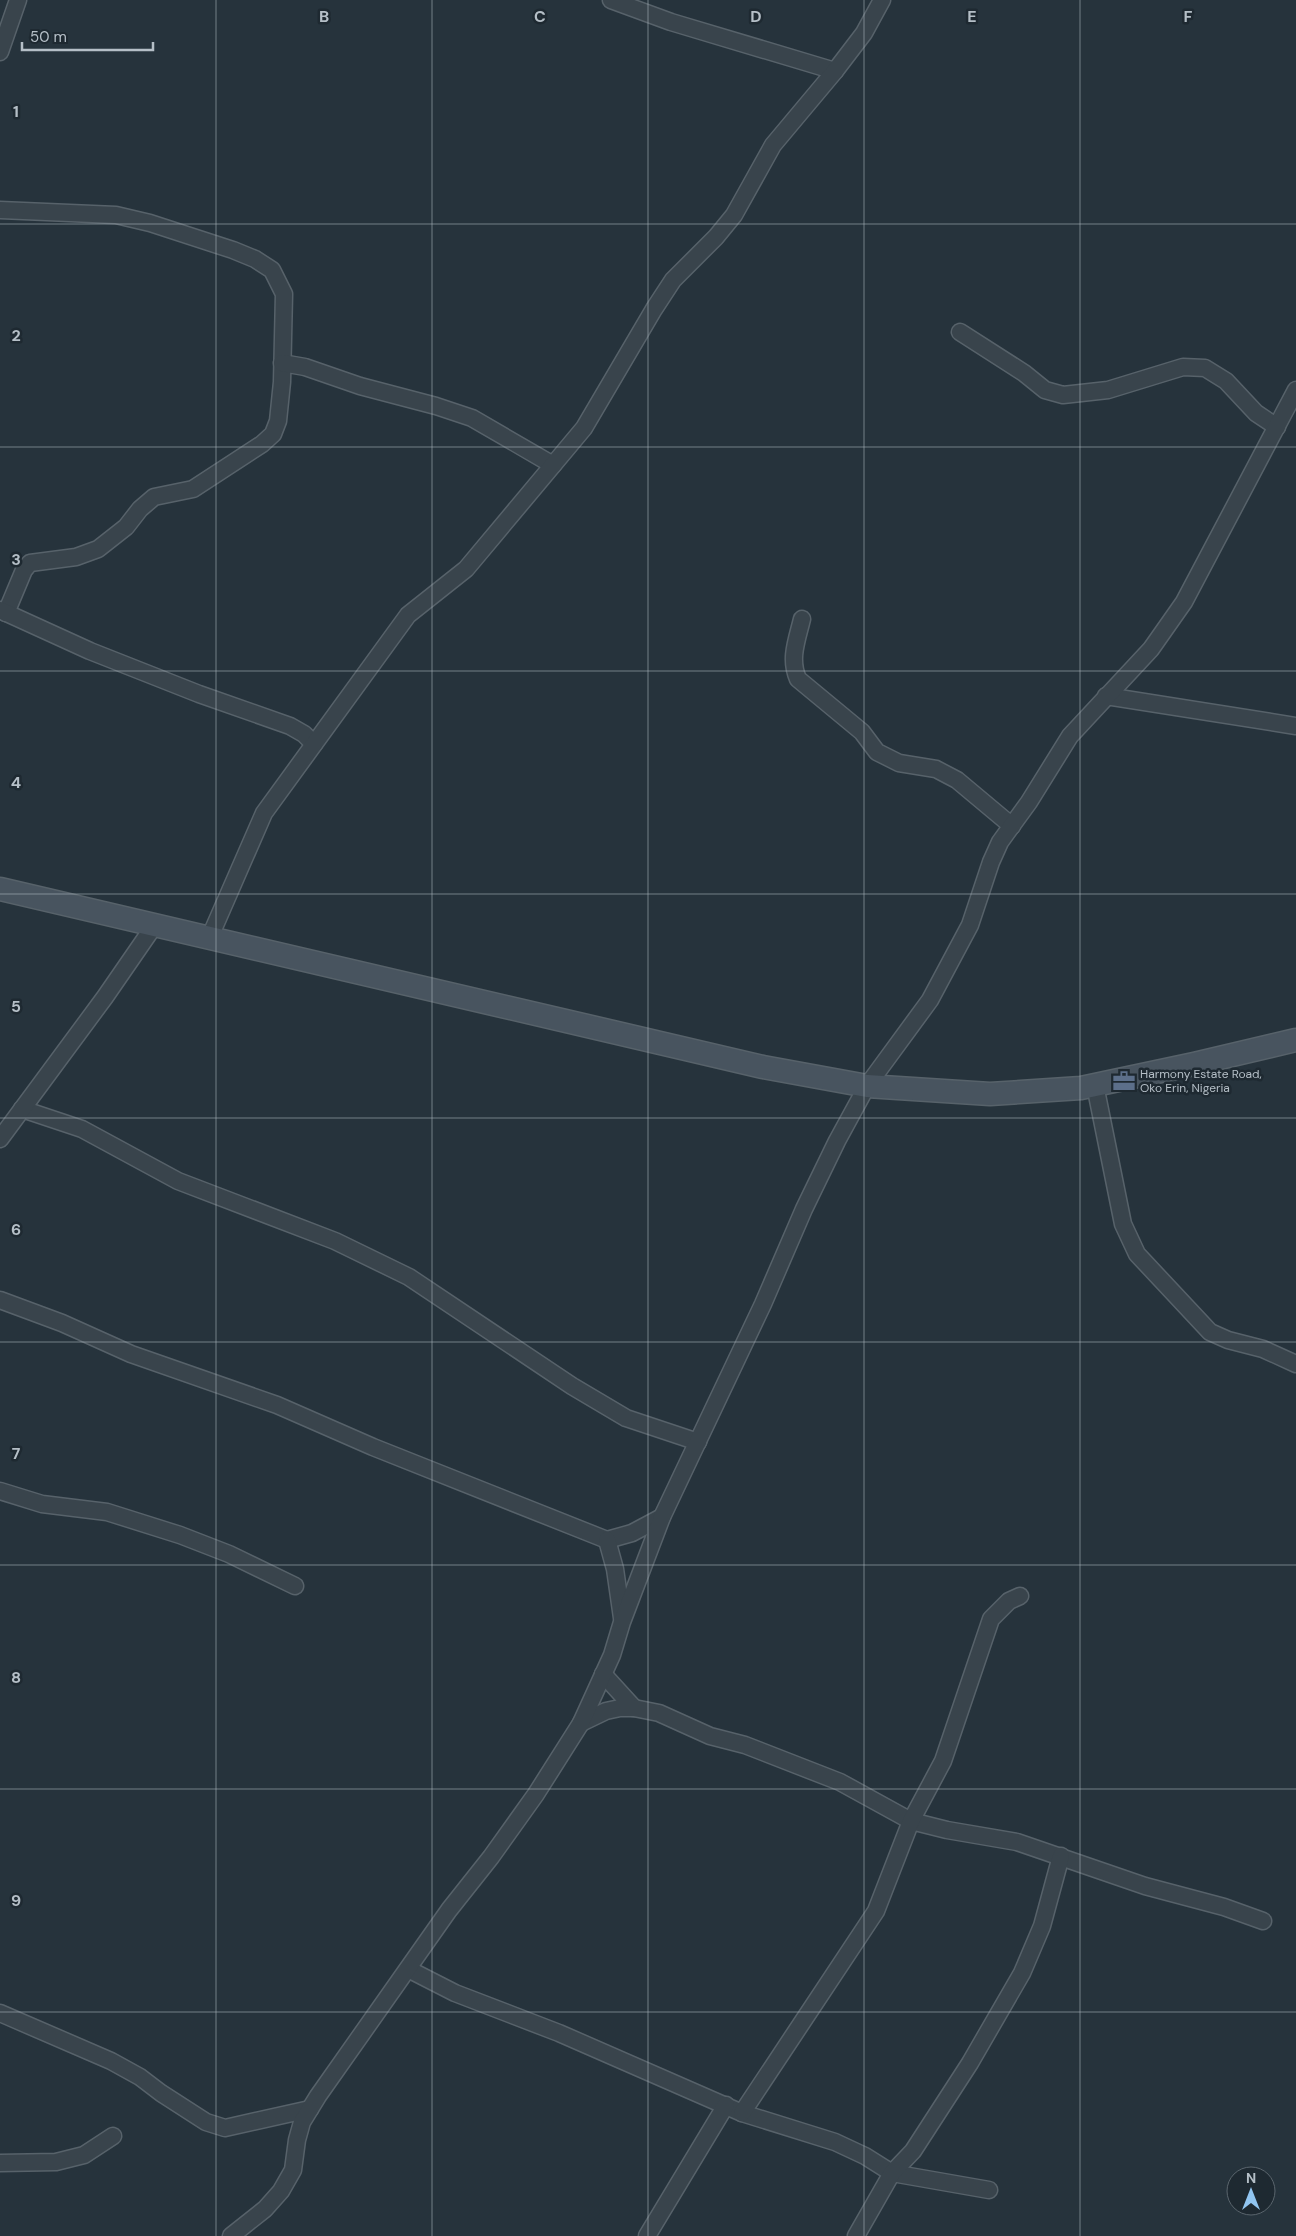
<svg xmlns="http://www.w3.org/2000/svg" width="1296" height="2236" viewBox="0 0 1296 2236" font-family="'DM Sans',sans-serif">
	<style>
		.lines { fill: none; stroke-linecap: round; stroke-linejoin: round }
		.street-casing { stroke: #57626a; stroke-width: 19 }
		.secondary-casing { stroke: #57626a; stroke-width: 25 }
		.street { stroke: #39444c; stroke-width: 16 }
		.secondary { stroke: #48545f; stroke-width: 22 }
		.grid { fill: none; stroke: #b5bfc7; stroke-width: 1; stroke-opacity: 0.55 }
		.labels { text-anchor: middle; stroke-width: 5; stroke-linejoin: round; paint-order: stroke }
		.poi-label { font-size: 12px; fill: #b5bfc7; stroke: #1e2931; text-anchor: start }
		.grid-label { font-size: 16px; text-anchor: middle; font-weight: bold; fill: #b5bfc7; stroke: #1e2931; stroke-width: 5; stroke-linejoin: round; paint-order: stroke }
	</style>
	<rect width="100%" height="100%" fill="#26333c"/>
	<g class="lines">
		<defs>
			<g id="street">
				<polyline points="611,0 671,22 835,71"/>
				<polyline points="0,52 18,0"/>
				<polyline points="0,210 116,215 150,223 233,250 255,259 272,270 284,294 282,382 278,421 273,434 262,444 193,489 154,497 140,509 126,527 98,549 76,557 30,563 24,570 6,613"/>
				<polyline points="960,332 1024,373 1045,390 1063,395 1108,390 1183,367 1205,368 1226,381 1256,413 1277,427"/>
				<polyline points="282,363 305,367 360,386 436,406 472,418 553,465"/>
				<polyline points="0,610 90,651 199,694 290,726 304,734 314,744"/>
				<path d="M802 619C797 640 789 659 798 679L862 732 877 752 899 763 936 769 957 780 1012 826"/>
				<polyline points="1106,696 1296,726"/>
				<polyline points="209,939 264,813 408,615 466,569 584,428 654,309 673,280 716,237 734,215 773,145 835,71 864,33 882,0"/>
				<polyline points="1095,1085 1123,1224 1137,1254 1210,1332 1228,1340 1263,1349 1296,1364"/>
				<polyline points="22,1109 82,1129 178,1181 335,1241 409,1277 572,1386 626,1418 698,1442"/>
				<polyline points="0,1139 105,997 154,926"/>
				<polyline points="0,1300 62,1323 131,1354 277,1405 373,1447 607,1540 632,1533 662,1517"/>
				<polyline points="0,1491 42,1504 107,1512 180,1535 229,1554 295,1586"/>
				<polyline points="607,1540 615,1569 622,1618"/>
				<polyline points="603,1674 634,1708"/>
				<polyline points="581,1723 606,1711 620,1708 634,1708 659,1713 710,1736 745,1745 840,1782 911,1821 947,1830 1017,1842 1145,1886 1224,1907 1263,1921"/>
				<polyline points="408,1969 455,1993 559,2033 742,2113 835,2142 865,2156 892,2173 989,2190"/>
				<polyline points="0,2013 111,2061 140,2077 161,2093 206,2122 225,2128 310,2109"/>
				<polyline points="742,2113 876,1911 911,1821 943,1761 991,1619 1009,1601 1020,1596"/>
				<polyline points="0,2163 56,2162 84,2155 113,2136"/>
				<polyline points="231,2236 265,2209 281,2191 293,2170 297,2140 302,2122 318,2096 449,1910 491,1857 536,1794 581,1723 612,1655 622,1622 662,1517 763,1304 804,1209 837,1141 867,1086 930,1000 970,925 991,862 1000,842 1029,802 1070,736 1151,649 1184,602 1296,390"/>
				<polyline points="647,2236 726,2105"/>
				<polyline points="856,2236 892,2173 913,2151 970,2063 1022,1973 1042,1926 1061,1856"/>
			</g>
			<polyline id="secondary" points="0,889 763,1067 867,1086 990,1094 1081,1088 1194,1064 1296,1040"/>
		</defs>
		<use href="#street" class="street-casing"/>
		<use href="#secondary" class="secondary-casing"/>
		<use href="#street" class="street"/>
		<use href="#secondary" class="secondary"/>
	</g>
	<path class="grid" d="M216 0V2236M432 0V2236M648 0V2236M864 0V2236M1080 0V2236M0 224H1296M0 447H1296M0 671H1296M0 894H1296M0 1118H1296M0 1342H1296M0 1565H1296M0 1789H1296M0 2012H1296"/>
	<defs>
		<symbol id="office-bare" viewBox="-9 -9 18 18"><path d="M-6-3h4V-5.5h4V-3h4V5H-6ZM-1-4.5V-3h2v-1.5ZM-6 0V1H6V0Z" fill="#5c6f8a" stroke="#1e2931" stroke-width="2.5" paint-order="stroke"/></symbol>
	</defs>
	<g fill-rule="evenodd">
		<use href="#office-bare" x="1108" y="1065" width="32" height="32"/>
	</g>
	<g class="labels">
		<g class="poi-label">
			<text x="1140" y="1078">Harmony Estate Road,<tspan x="1140" dy="14">Oko Erin, Nigeria</tspan></text>
		</g>
	</g>
	<g class="grid-label">
		<text x="324" y="22">B</text>
		<text x="540" y="22">C</text>
		<text x="756" y="22">D</text>
		<text x="972" y="22">E</text>
		<text x="1188" y="22">F</text>
		<text x="16" y="117">1</text>
		<text x="16" y="341">2</text>
		<text x="16" y="565">3</text>
		<text x="16" y="788">4</text>
		<text x="16" y="1012">5</text>
		<text x="16" y="1235">6</text>
		<text x="16" y="1459">7</text>
		<text x="16" y="1683">8</text>
		<text x="16" y="1906">9</text>
	</g>
	<g transform="translate(1251 2191)"><circle r="24" fill="#1e2931" stroke="#5a656d"/>
	<path d="M0-4L9 19L0 12L-9 19Z" fill="#91c5f0"/>
	<text y="-8" font-size="14" font-weight="bold" text-anchor="middle" fill="#b5bfc7">N</text>
	</g>
	<path d="M22 42v8h131v-8" fill="none" stroke="#b5bfc7" stroke-width="2.5"/>
	<text x="30" y="42" font-size="15" fill="#b5bfc7" stroke="#1e2931" stroke-width="4" paint-order="stroke">50 m</text>
</svg>
